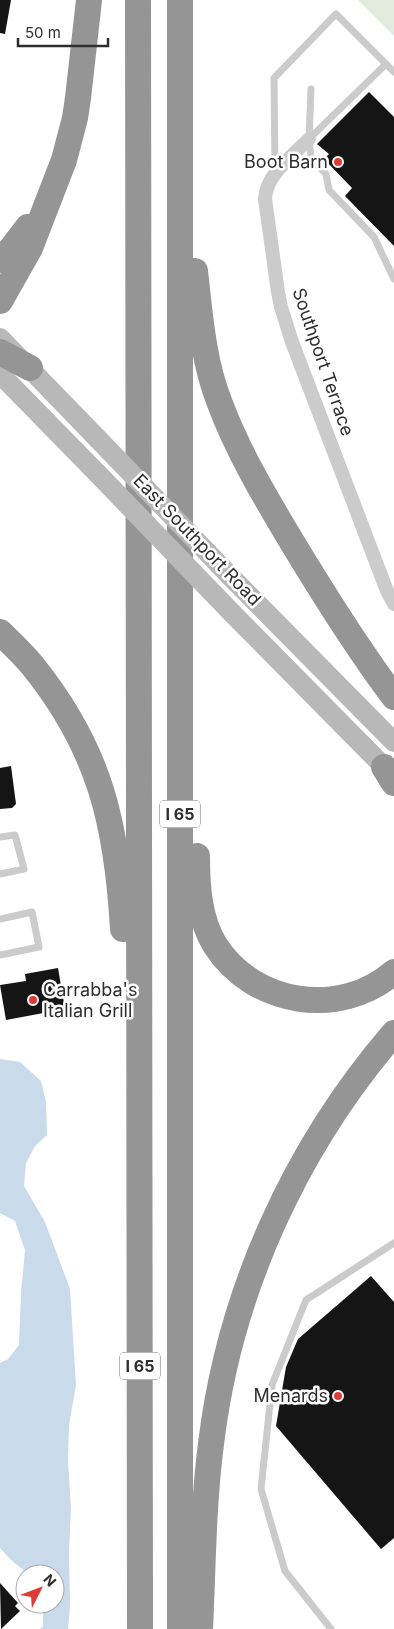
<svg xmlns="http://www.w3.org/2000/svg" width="394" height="1629" viewBox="0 0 394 1629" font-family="Inter,sans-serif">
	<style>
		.green { fill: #e2ebdc }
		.water { fill: #c9daea }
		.building { fill: #151515 }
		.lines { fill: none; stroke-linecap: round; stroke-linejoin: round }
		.lane { stroke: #cbcbcb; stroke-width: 7 }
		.street { stroke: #cbcbcb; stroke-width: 14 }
		.secondary { stroke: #b8b8b8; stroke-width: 20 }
		.highway { stroke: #959595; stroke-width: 26 }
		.secondary-bridge { stroke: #b8b8b8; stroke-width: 20 }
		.poi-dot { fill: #df3b35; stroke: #fff; stroke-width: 2 }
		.labels { text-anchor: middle; stroke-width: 5; stroke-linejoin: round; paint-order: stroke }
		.shield { fill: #fff; stroke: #6d6d6d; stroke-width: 1 }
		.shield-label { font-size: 16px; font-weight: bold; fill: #2e2e2e }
		.poi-label { font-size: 18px; fill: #2e2e2e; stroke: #fff; text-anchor: end }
		.street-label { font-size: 18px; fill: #2e2e2e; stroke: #fff }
	</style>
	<rect width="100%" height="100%" fill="#fff"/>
	<polygon class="green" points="358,0 394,0 394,36"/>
	<polygon class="water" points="0,1059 20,1062 41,1081 46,1102 47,1135 35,1146 26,1163 24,1186 45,1222 70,1289 76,1385 69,1425 68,1461 71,1507 69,1552 70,1607 68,1629 40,1629 43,1626 43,1604 55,1604 55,1574 28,1574 10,1559 0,1548 0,1363 8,1359 19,1345 21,1293 25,1250 15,1221 0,1213"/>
	<g class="building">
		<polygon points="0,0 11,0 5,34 0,33"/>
		<polygon points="369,92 394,117 394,246 345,196 352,188 324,159 329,154 317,144"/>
		<polygon points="11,766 16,804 12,808 0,809 0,768"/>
		<polygon points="58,968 65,1009 6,1020 0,985 26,981 25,974"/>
		<polygon points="371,1276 394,1302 394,1538 381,1549 276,1426 286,1367 298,1339"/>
		<polygon points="0,1583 18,1603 15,1606 20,1611 1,1629"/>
	</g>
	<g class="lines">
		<g class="lane">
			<polyline points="386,64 394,72"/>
			<polyline points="311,89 309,139 311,158 326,174 329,190 374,237 394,279"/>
			<polyline points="275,172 274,78 336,14 386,64 309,139"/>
			<polyline points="0,837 15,835 24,869 0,874"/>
			<polyline points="0,919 32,912 39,947 0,955"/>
			<polyline points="331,1629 285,1571 261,1489 272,1385 306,1300 394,1243"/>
		</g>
		<path class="street" d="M309 139C293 156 266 174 265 199L278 292 281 307 292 342 387 591 394 604"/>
		<g class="secondary">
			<polyline points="0,338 98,439"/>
			<polyline points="0,374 97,473"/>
			<polyline points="231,577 394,742"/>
			<polyline points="232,613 394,777"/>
		</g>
		<g class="highway">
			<polyline points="138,0 140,1629"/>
			<polyline points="180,0 180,1629"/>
			<polyline points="0,260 12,248 28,227"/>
			<path d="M195 271C200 315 203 360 219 401 237 450 265 497 292 542 324 595 357 648 394 697"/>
			<polyline points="0,301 30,248 64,160 75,118 78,98 89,0"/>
			<polyline points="0,352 30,368"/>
			<path d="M0 632C11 643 22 653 32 665 100 749 117 824 123 929"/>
			<polyline points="384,767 394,783"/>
			<path d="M197 856C197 886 199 919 215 945 253 1005 340 1019 394 972"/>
			<path d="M200 1629C203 1568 203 1505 211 1444 229 1293 295 1148 394 1033"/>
		</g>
		<g class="secondary-bridge">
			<polyline points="98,439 231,577"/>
			<polyline points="97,473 232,613"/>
		</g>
	</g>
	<g class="poi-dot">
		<circle cx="338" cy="162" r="5"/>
		<circle cx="33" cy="1000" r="5"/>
		<circle cx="338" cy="1396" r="5"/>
	</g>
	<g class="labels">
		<g class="shield">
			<rect x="160" y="800.5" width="40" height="27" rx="4"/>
			<rect x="120" y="1352.5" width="40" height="27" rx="4"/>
		</g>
		<g class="shield-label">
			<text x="180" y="820">I 65</text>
			<text x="140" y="1372">I 65</text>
		</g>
		<g class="poi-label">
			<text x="328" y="168">Boot Barn</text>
			<text x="43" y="996" text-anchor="start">Carrabba's<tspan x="43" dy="21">Italian Grill</tspan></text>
			<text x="328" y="1402">Menards</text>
		</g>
		<g class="street-label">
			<text transform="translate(323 362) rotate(71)" y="6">Southport Terrace</text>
			<text transform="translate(197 540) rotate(46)" y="6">East Southport Road</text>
		</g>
	</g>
	<g transform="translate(40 1589) rotate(48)"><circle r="24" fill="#ffffff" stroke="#ababab"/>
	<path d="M0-4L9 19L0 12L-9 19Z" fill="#df3b35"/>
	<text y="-8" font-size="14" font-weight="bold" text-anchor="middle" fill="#2e2e2e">N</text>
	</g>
	<path d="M18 38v8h90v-8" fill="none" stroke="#2e2e2e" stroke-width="2.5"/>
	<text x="25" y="38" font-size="15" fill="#2e2e2e" stroke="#ffffff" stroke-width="4" paint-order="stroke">50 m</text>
</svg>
